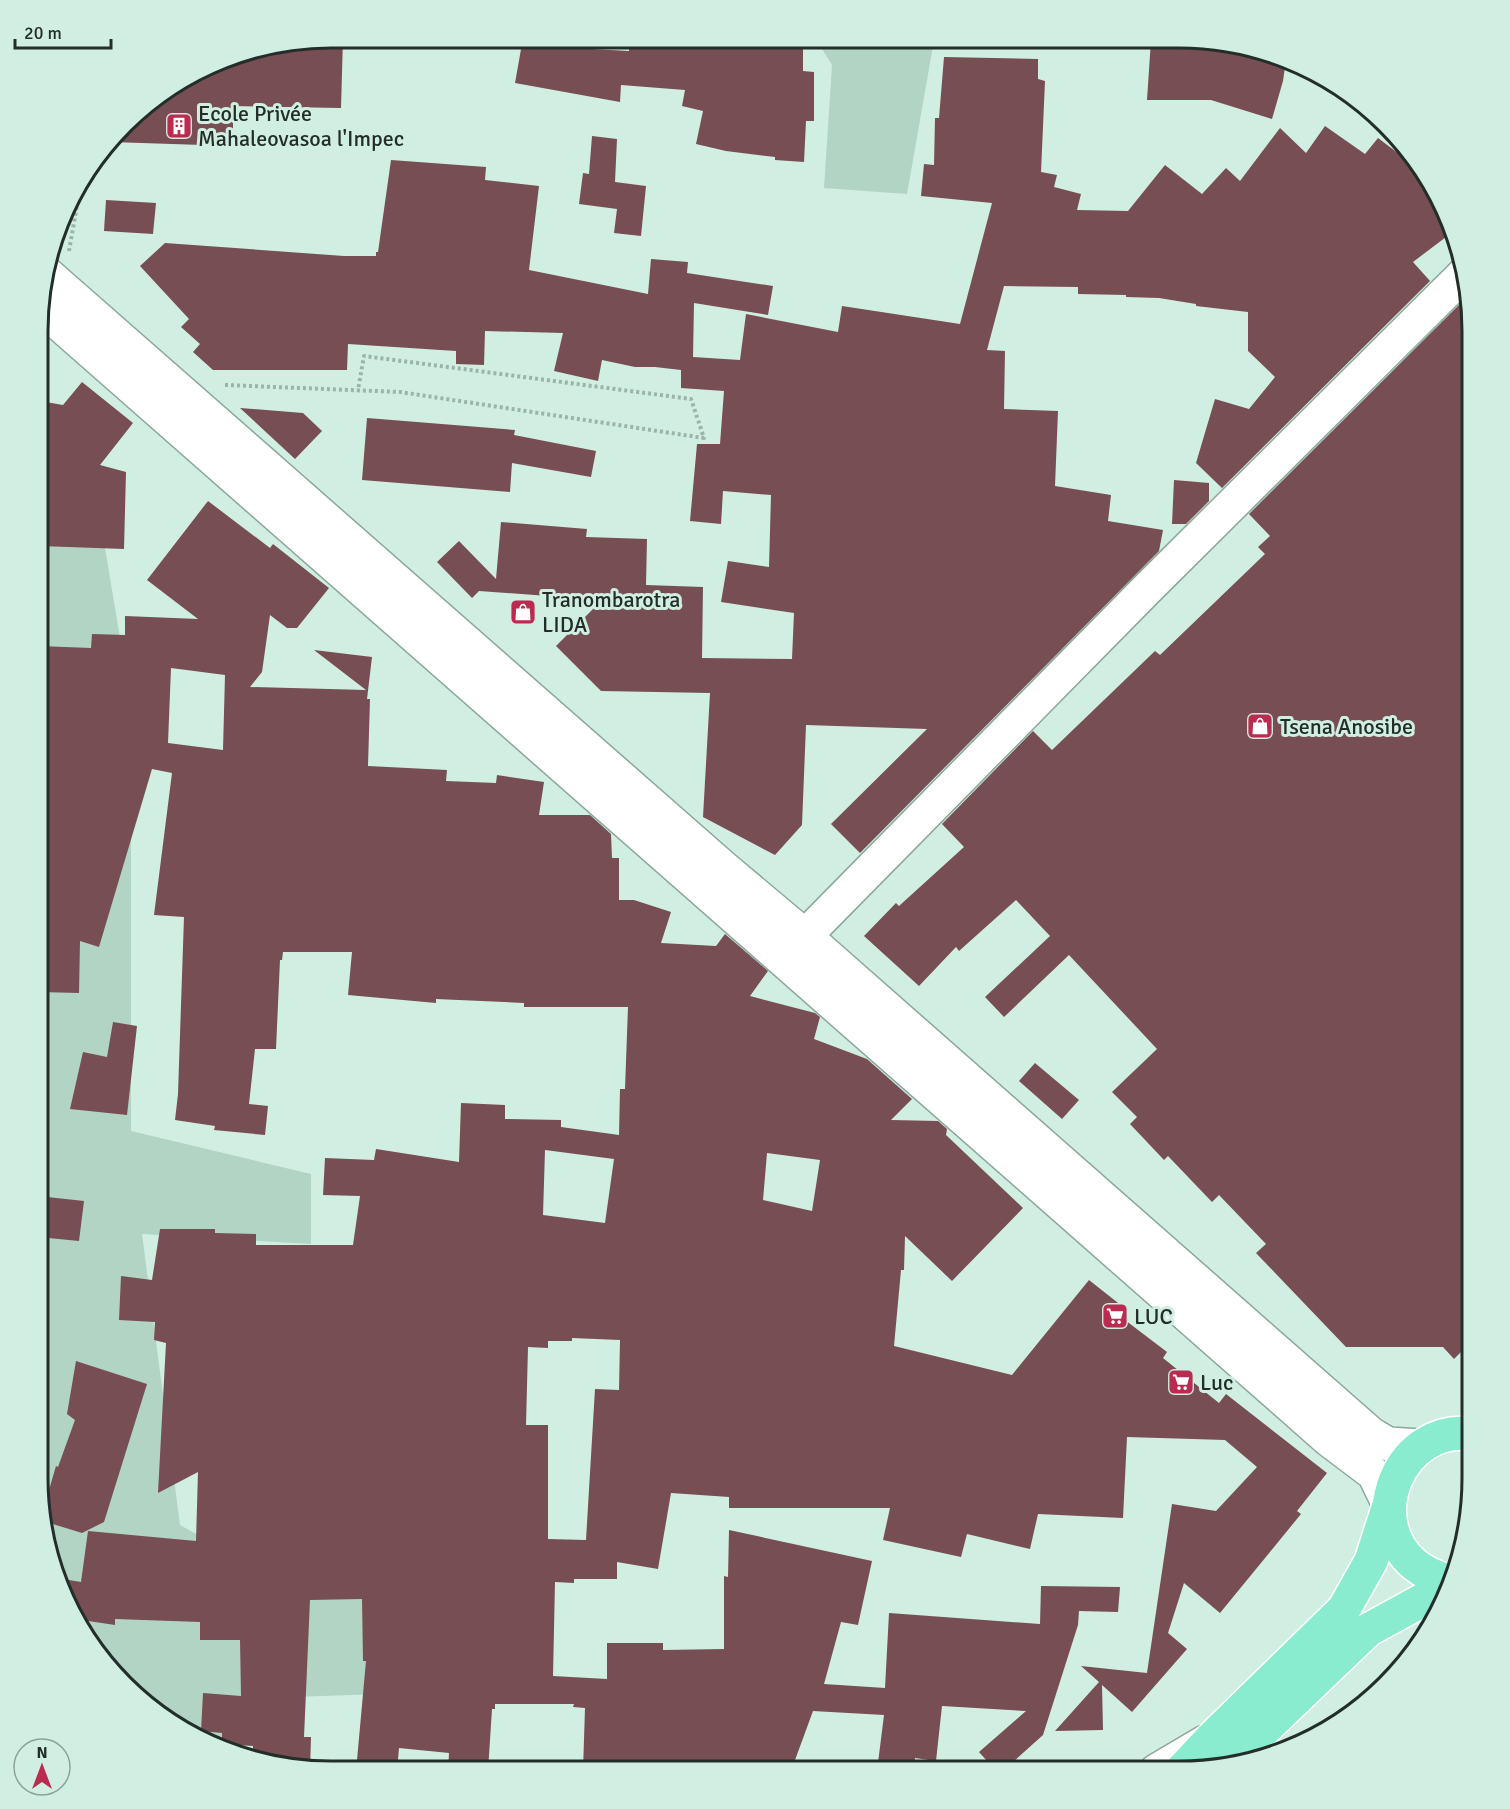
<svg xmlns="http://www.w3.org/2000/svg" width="1510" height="1809" viewBox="0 0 1510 1809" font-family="Signika,sans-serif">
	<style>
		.green { fill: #b1d4c5 }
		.building { fill: #774e53; fill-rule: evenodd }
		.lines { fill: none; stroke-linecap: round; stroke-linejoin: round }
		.minor-casing { stroke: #8ba79b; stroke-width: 36 }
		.major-casing { stroke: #fff; stroke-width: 36 }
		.path { stroke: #9bb3a9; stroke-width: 4; stroke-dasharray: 3 3; stroke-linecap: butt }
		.minor { stroke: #fff; stroke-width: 33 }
		.major { stroke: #89ecce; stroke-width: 33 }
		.labels { text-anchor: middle; stroke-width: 6; stroke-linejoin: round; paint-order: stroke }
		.poi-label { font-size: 22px; fill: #232e2a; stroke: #d1eee2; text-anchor: start }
		.rim { fill: none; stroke: #232e2a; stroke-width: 3 }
	</style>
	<rect width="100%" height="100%" fill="#d1eee2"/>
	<g class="green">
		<polygon points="816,39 1050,40 1049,47 933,46 907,194 824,188 832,65"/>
		<polygon points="40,535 104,542 131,704 131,1131 311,1174 311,1244 142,1234 180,1525 278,1579 446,1601 441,1692 262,1698 242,1757 168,1722 123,1685 77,1625 48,1554 38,1479"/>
	</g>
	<g class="building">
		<polygon points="331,38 343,38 341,108 233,106 233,146 111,142 138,110 236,53"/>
		<polygon points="523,38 574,38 573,48 629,51 629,38 803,39 803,71 814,72 814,121 806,121 804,162 775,160 775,157 726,151 696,144 703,111 682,106 685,90 621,85 620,102 515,83"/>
		<polygon points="1151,40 1218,40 1220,41 1218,50 1286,60 1283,81 1272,119 1211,100 1147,100"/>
		<polygon points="944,57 1038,59 1038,79 1045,81 1041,172 1057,175 1054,187 1081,194 1077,210 1128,211 1165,165 1202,194 1226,168 1240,181 1280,128 1306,153 1325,126 1365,154 1378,138 1403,157 1405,154 1433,184 1447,217 1441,222 1450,234 1413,262 1430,281 1222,488 1196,463 1215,399 1249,409 1275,377 1248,351 1248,312 1196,306 1196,304 1159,298 1126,297 1126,295 1078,294 1078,287 1004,286 987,350 1005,351 1004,409 1058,411 1055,486 1111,495 1108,521 1163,530 1159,551 860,853 831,824 927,729 806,725 802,825 775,855 703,817 710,693 601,691 556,646 602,600 479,591 472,598 437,562 459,541 496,579 501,522 587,529 586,537 647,539 646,585 703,587 702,658 792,659 794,613 721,602 728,561 769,567 771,495 723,491 721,524 690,521 697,444 720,444 724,391 681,388 681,370 655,367 635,367 602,360 598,381 554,371 563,333 485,331 484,365 456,364 456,351 348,344 347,370 213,370 193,352 200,344 181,327 189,319 140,266 165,243 344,256 376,256 376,252 378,252 391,160 486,167 485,180 539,186 529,270 648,294 651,259 688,262 687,273 773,286 768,315 694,303 693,357 740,360 746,314 838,332 842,306 960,324 992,203 921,196 924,164 934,165 935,118 939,118"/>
		<polygon points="592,136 617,139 615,182 646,186 641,236 614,233 617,209 579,204 583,173 589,174"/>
		<polygon points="106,200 156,203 153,234 104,231"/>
		<polygon points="1468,296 1472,330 1472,1341 1454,1359 1443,1347 1346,1347 1256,1253 1266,1244 1219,1195 1212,1202 1168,1156 1164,1160 1130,1124 1137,1117 1112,1092 1157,1049 1069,955 1004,1017 985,997 1050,936 1016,900 959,951 956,947 919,986 864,936 896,903 899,906 964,847 942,824 1033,731 1052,750 1155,651 1160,655 1265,554 1258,547 1270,536 1249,514"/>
		<polygon points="82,382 133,423 100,465 126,472 124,549 40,546 40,401 63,405"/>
		<polygon points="240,408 303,413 322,431 295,459"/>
		<polygon points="367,418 515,430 514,435 596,451 591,477 512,463 510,492 362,480"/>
		<polygon points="1174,480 1209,483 1209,501 1186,524 1172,524"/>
		<path d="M208 501 270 548 273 544 329 588 297 628H287L270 615 262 672 250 687 366 690 314 650 372 657 367 699H370L368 766 447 770 446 781 496 783 497 775 544 782 539 815H590L611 834 612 858H619V900H634L671 912 661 943 716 946 725 934 768 971 750 996 815 1013 820 1017 814 1039 867 1059 912 1099 891 1120 938 1121 947 1129 946 1135 1023 1208 952 1281 905 1236 904 1270H901L894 1346 1012 1375 1089 1280 1127 1310 1121 1317 1167 1352 1163 1358 1219 1403 1226 1394 1327 1473 1297 1511 1301 1514 1220 1613 1184 1583 1168 1633 1187 1649 1132 1712 1102 1685 1103 1730 1055 1731 1099 1682 1081 1666 1147 1673 1172 1504 1216 1511 1257 1467 1225 1440 1127 1437 1123 1518 1038 1514 1030 1549 967 1534 961 1557 883 1540 890 1508H729V1497L671 1493 658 1569 617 1562V1579H574V1583L555 1582 553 1676 607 1679V1643H663V1650L724 1649V1576L728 1577 729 1530 872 1561 858 1625 841 1622 824 1684 885 1688 889 1613 1040 1624 1041 1586 1120 1587 1118 1612 1079 1611 1078 1625 1043 1735 1003 1771H996L979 1752 1026 1711 942 1706 936 1761 915 1758 914 1771H877L884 1715 813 1711 791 1771H583L585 1708 573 1707 574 1704H495V1709H492L488 1771H448L449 1753 399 1748 397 1771H356L366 1661H363L362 1599 310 1600 304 1737H311L310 1771 253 1759V1746L222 1744V1733L201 1731 203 1693 241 1696 240 1640H200V1622L115 1619V1625L75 1619 57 1578 81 1582 88 1531 196 1541 198 1472 158 1493 166 1343 154 1340 155 1322 119 1320 121 1276 152 1280 160 1229H215V1233L256 1234V1245H353L360 1196 323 1195 325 1158 374 1160 376 1149 459 1162 461 1103 505 1105V1119L561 1120V1127L619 1135 620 1089H625L628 1007H524V1003L436 999V1003L348 995 352 952H283L282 960H280L276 1049H255L249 1104 268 1106 265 1135 214 1130 215 1126 175 1120 178 1094 184 917 154 915 172 773 152 769 99 947 80 941 79 993 39 992V646L91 648 92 634 125 635V616L198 619 147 580ZM171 668 225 675 223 750 168 743ZM545 1150 614 1159 605 1223 543 1215ZM767 1153 820 1160 812 1211 763 1200ZM572 1338 620 1340 619 1390 595 1389 586 1540 548 1539V1425H526L528 1347 548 1348V1341H572Z"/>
		<polygon points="113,1022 137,1026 127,1115 70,1109 83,1052 107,1057"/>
		<polygon points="1035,1063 1079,1100 1062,1119 1019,1081"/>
		<polygon points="38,1196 84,1201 79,1241 38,1237"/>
		<polygon points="76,1361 147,1384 104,1522 82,1533 43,1521 39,1487 49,1490 56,1466 58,1467 75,1420 67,1414"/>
	</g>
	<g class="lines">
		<defs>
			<g id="minor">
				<polyline points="46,273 724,868 805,936 1371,1434 1388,1444 1421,1446"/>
				<polyline points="40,307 1329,1440 1374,1474 1389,1505"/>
				<polyline points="805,936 1147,589 1465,273"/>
				<polyline points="1156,1771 1205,1742"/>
			</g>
			<g id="major">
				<path d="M1452 1583C1439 1578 1426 1574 1415 1565 1360 1519 1401 1424 1472 1434"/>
				<polyline points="1227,1765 1368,1630 1452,1584"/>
				<polyline points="1181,1771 1212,1738 1344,1609 1371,1561 1389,1505"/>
			</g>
		</defs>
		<use href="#minor" class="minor-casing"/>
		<use href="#major" class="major-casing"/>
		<g class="path">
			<polyline points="69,251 82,177"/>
			<polyline points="225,385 400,392 704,438 691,399 364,356 358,390"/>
		</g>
		<use href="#minor" class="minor"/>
		<use href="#major" class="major"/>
	</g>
	<defs>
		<symbol id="building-square" viewBox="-11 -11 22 22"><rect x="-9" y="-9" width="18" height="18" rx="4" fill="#bb2b4f" stroke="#d1eee2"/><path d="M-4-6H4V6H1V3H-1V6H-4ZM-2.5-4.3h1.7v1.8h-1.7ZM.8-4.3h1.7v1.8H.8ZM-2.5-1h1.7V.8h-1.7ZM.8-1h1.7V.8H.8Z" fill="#fff"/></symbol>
		<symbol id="shop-square" viewBox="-11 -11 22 22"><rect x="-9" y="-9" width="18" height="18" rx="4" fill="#bb2b4f" stroke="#d1eee2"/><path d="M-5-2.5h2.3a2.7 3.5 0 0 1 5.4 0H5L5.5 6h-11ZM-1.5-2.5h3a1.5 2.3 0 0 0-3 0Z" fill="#fff"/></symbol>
		<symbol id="supermarket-square" viewBox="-11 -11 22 22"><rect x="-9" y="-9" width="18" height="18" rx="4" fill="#bb2b4f" stroke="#d1eee2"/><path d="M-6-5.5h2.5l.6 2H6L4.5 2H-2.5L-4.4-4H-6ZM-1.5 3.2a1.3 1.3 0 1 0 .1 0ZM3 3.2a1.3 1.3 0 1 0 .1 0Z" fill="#fff"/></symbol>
	</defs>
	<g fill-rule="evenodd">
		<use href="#building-square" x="164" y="111" width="30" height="30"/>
		<use href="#shop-square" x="508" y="597" width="30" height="30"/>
		<use href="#shop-square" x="1245" y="711" width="30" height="30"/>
		<use href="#supermarket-square" x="1100" y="1301" width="30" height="30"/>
		<use href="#supermarket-square" x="1166" y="1367" width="30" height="30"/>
	</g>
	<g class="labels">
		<g class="poi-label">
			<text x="198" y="121">Ecole Privée<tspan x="198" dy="25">Mahaleovasoa l'Impec</tspan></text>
			<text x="542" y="607">Tranombarotra<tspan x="542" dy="25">LIDA</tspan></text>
			<text x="1280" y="734">Tsena Anosibe</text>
			<text x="1134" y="1324">LUC</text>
			<text x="1200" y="1390">Luc</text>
		</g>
	</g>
	<path d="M0 0H1510V1809H0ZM331 48H1179A283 283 0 0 1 1462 331V1478A283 283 0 0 1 1179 1761H331A283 283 0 0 1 48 1478V331A283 283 0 0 1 331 48Z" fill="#d1eee2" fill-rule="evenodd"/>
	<path class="rim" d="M331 48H1179A283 283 0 0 1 1462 331V1478A283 283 0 0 1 1179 1761H331A283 283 0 0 1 48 1478V331A283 283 0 0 1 331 48Z"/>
	<g transform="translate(42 1767)"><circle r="28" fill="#d1eee2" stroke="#8ba198" stroke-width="1.5"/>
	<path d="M0-4.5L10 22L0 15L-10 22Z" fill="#bb2b4f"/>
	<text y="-9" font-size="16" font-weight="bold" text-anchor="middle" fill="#232e2a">N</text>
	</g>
	<path d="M15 39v9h96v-9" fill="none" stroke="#232e2a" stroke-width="3"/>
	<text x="24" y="39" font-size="18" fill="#232e2a" stroke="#d1eee2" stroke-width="4.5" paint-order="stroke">20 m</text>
</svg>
